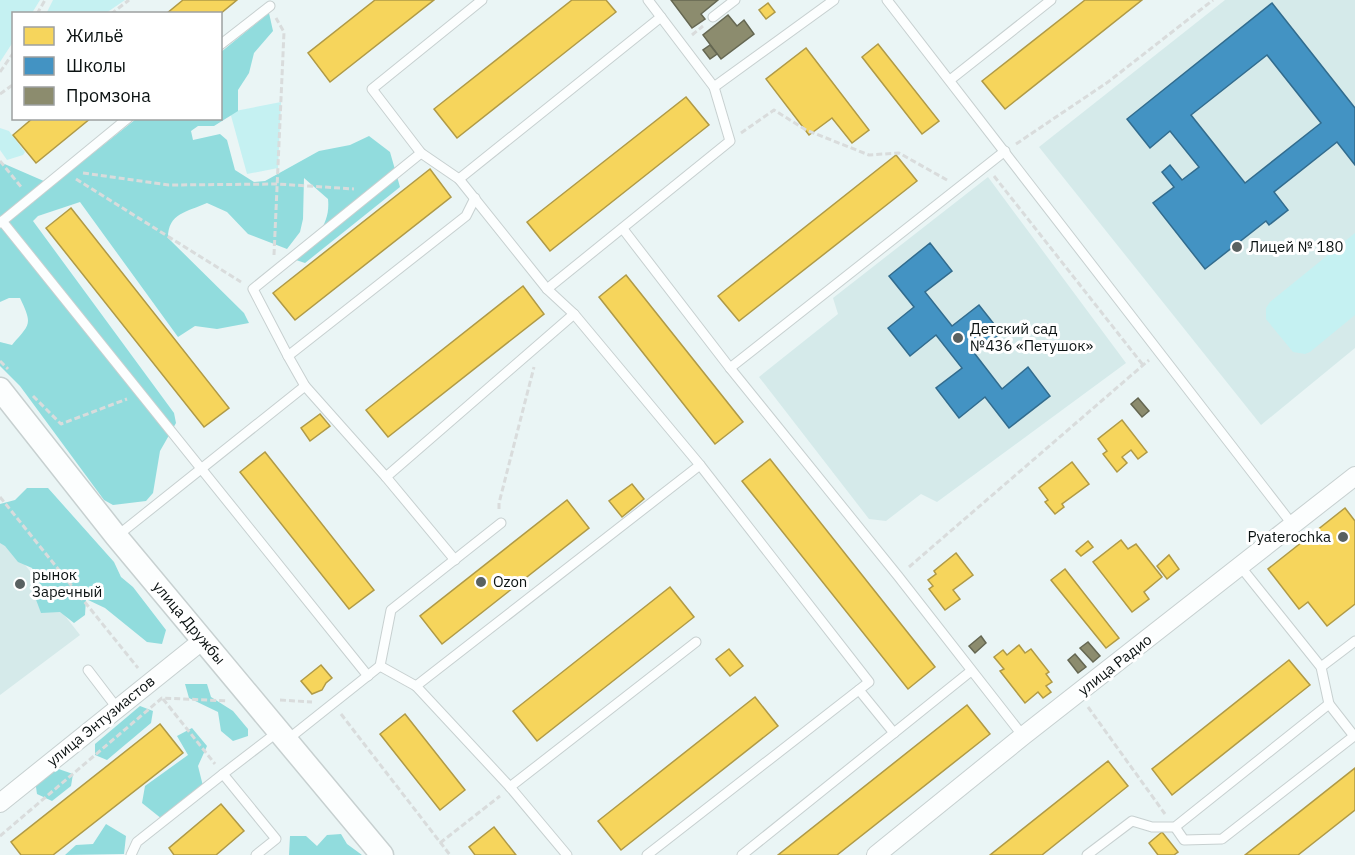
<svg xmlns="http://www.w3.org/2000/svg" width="1355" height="855" viewBox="0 0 1355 855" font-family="'IBM Plex Sans',sans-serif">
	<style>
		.built { fill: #d5eaea }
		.green { fill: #c5f1f2 }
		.forest { fill: #91dcdd }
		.homes { fill: #f6d55c; stroke: #b09a46; stroke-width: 1.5 }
		.schools { fill: #4393c3; stroke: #326c8e; stroke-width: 1.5; fill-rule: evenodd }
		.industry { fill: #8c8c6e; stroke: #656752; stroke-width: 1.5 }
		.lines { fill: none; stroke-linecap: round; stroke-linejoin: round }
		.service-casing { stroke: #c7d0d0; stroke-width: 11 }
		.minor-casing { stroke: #c7d0d0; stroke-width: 20 }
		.tertiary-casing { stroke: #c7d0d0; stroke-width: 25 }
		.path { stroke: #d9dcdc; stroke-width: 3; stroke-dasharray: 6 3; stroke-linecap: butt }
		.service { stroke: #fcfefe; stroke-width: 9 }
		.minor { stroke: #fcfefe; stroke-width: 18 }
		.tertiary { stroke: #fcfefe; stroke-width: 22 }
		.poi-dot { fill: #596161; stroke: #fff; stroke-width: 2 }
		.labels { text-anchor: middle; stroke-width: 6; stroke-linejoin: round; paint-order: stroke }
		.poi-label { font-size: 15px; fill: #0b1212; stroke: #fff; text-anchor: start }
		.street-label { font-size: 15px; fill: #0b1212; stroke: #fff }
	</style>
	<rect width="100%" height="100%" fill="#eaf5f5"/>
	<g class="built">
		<polygon points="1225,0 1355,0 1355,348 1261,425 1039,147"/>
		<polygon points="988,177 1126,363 937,502 921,494 886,521 869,519 759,377 838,314 833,298"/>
		<polygon points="0,533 80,635 0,695"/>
	</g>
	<g class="green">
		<polygon points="0,0 40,0 32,13 14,14 13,42 0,62"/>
		<polygon points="53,0 125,0 106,13 46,14"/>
		<polygon points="281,102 278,168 247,174 230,112"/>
		<polygon points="0,128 9,131 25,152 23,155 7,160 0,150"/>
		<polygon points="1355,233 1355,315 1310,352 1305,354 1293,352 1266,319 1266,308 1270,302"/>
	</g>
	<g class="forest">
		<path d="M269 13 273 31 254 53 249 73 238 90V111L214 126H198L191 131 193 140 220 134 227 140 235 170 254 182 265 181 319 151 350 145 369 136 390 152 400 187 305 263 296 260C312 240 331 227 328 199L304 178 303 219 300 232 287 249 248 234 227 212 207 203C187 212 168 213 168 238L244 313 249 323 217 329 195 326 178 337 80 202 38 216 33 221 174 413 176 423 160 451 153 493 146 501 113 505 104 500 20 386 0 366V342L12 345C30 324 33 325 20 298H9L0 302V162L53 185 136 119 220 118 221 52Z"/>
		<polygon points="27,488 48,488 114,562 121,577 133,587 166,630 162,644 147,642 105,608 86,599 85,615 74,623 60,612 41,613 35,597 40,584 32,568 18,562 5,546 0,543 0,504 15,500"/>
		<polygon points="185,684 207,684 211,697 233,711 248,729 248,736 233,741 221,731 218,712 189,698"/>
		<polygon points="140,706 153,711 151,723 107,760 95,755 95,744"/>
		<polygon points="192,728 207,746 198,766 204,790 167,823 142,803 145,786 188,755 177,736"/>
		<polygon points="50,766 73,774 71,786 52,801 37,794 35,780"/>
		<polygon points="106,824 126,836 124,854 65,855 76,845 93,844"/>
		<polygon points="341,834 347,844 362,855 289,855 290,836 306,836 317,846 327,835"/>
	</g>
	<g class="homes">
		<polygon points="183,0 237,0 220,14 166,14"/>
		<polygon points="375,0 434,0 330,82 308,53"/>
		<polygon points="572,0 606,0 616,12 457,138 434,109"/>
		<polygon points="1085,0 1142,0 1005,109 982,81"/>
		<polygon points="768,3 775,12 766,19 759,10"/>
		<polygon points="878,44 939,121 922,134 862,57"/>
		<polygon points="806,48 869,130 852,143 832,118 809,135 766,79"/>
		<polygon points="686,97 709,125 550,251 527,222"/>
		<polygon points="33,118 91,118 36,163 13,135"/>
		<polygon points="896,155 917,181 739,321 718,296"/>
		<polygon points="430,169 451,197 295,320 273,293"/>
		<polygon points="71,208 229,408 204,427 46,228"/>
		<polygon points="626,275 743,422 715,444 599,297"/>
		<polygon points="523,286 544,314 388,437 366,410"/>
		<polygon points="320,414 330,426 310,441 301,428"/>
		<polygon points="1122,420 1147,452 1138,459 1131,450 1122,457 1127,463 1117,472 1103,454 1107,451 1098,439"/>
		<polygon points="265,452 374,590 349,609 240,472"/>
		<polygon points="770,459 935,667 908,689 742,481"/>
		<polygon points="1072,462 1089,484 1062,504 1064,507 1055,514 1045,502 1048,500 1039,488"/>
		<polygon points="632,484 644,499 622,517 609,501"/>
		<polygon points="567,500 589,528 442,644 420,616"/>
		<polygon points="1345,508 1355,521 1355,604 1327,626 1308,602 1299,609 1268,569"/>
		<polygon points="1121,540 1128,549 1136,544 1162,577 1144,592 1149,599 1132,612 1093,562"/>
		<polygon points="1088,541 1093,547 1081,556 1076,551"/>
		<polygon points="956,553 973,575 953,590 960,599 945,610 929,589 933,586 928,580 936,574 934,571"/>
		<polygon points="1169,555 1179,569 1167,579 1157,566"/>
		<polygon points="1065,569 1119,638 1106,648 1051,580"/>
		<polygon points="670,587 694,617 537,741 513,711"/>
		<polygon points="1019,645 1025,653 1031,649 1049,672 1046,674 1052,682 1046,686 1051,692 1043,698 1038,692 1025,703 1000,671 1004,669 994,657 1003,650 1007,655"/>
		<polygon points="729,649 743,666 730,676 716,659"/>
		<polygon points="1289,660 1310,685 1172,795 1152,769"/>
		<polygon points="321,665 332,678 326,683 322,690 312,694 301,681"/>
		<polygon points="755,697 778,726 621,850 598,821"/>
		<polygon points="967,705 990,734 837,855 778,855"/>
		<polygon points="405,714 465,790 440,810 380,734"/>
		<polygon points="160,724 183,753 53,855 21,855 11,842"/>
		<polygon points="1108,761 1128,786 1042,855 990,855"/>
		<polygon points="1355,768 1355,810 1298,855 1245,855"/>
		<polygon points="221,804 244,831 216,855 174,855 169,848"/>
		<polygon points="494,827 516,855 475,855 469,847"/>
		<polygon points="1162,832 1178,852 1174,855 1158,855 1149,843"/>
	</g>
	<g class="schools">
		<path d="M1272 3 1355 108V165L1337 142 1274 192 1288 210 1269 225 1266 221 1205 269 1153 203 1174 187 1162 172 1170 165 1182 180 1199 167 1170 131 1150 148 1127 119ZM1267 55 1321 123 1245 183 1191 115Z"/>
		<polygon points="930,243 952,271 925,292 952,326 979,305 1001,333 975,354 1002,389 1028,367 1050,396 1009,428 985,397 959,418 936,388 962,368 936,335 910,356 888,328 914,307 889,276"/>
	</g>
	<g class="industry">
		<polygon points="671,0 718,0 701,14 705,19 692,28"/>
		<polygon points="728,15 737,26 744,20 754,34 721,59 703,35"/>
		<polygon points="710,45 717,54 710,59 703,50"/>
		<polygon points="1138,398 1149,411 1142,417 1131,404"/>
		<polygon points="981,636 986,643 975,653 969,646"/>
		<polygon points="1088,642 1100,656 1093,662 1080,648"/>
		<polygon points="1075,654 1086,667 1078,673 1068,660"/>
	</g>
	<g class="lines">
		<defs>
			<g id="service">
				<polyline points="482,0 372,89 421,153 459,179 547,289 574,314 700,465 869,682 647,855"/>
				<polyline points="887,0 1292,524"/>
				<polyline points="713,17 735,0"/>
				<polyline points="220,45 270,6"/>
				<polyline points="950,80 1051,0"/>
				<polyline points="714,87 834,0"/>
				<polyline points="459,179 661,17"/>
				<polyline points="475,198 466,216 288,356 305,386 386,477 574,314"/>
				<polyline points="2,221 368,676"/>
				<polyline points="0,223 128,118"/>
				<polyline points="623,229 730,368 898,576 1023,736"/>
				<polyline points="547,289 730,141 714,87 648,0"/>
				<polyline points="288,356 253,289 421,153"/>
				<polyline points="730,368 1005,151"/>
				<polyline points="386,477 455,560"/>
				<polyline points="501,523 391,610 380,666 416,686 510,787 567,855"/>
				<polyline points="117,536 305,386"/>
				<polyline points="1321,667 1355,641"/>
				<polyline points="88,670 117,708"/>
				<polyline points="416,686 700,465"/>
				<polyline points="859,690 894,733"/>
				<polyline points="287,740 380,666"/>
				<polyline points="510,787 696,642"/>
				<polyline points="1175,827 1184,840 1222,839 1354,736 1329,704"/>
				<polyline points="131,855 137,842 223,774"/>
				<polyline points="256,855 276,839 223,774 279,731"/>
				<polyline points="742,855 971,671"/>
				<polyline points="1087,855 1132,821 1152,827 1175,827 1329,704 1321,667 1240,566"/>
			</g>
			<g id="minor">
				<polyline points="0,803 203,640"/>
				<polyline points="876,855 1023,736 1355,476"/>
			</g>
			<polyline id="tertiary" points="0,389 116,536 382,855"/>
		</defs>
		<use href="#service" class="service-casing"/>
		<use href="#minor" class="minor-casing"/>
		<use href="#tertiary" class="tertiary-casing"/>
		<g class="path">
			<polyline points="37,14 45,0"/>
			<polyline points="111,14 129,0"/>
			<polyline points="692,35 703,26"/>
			<polyline points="0,72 14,52"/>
			<polyline points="0,94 14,84"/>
			<polyline points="741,133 774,110 806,130 869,155 899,153 947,180"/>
			<polyline points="1016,144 1108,82 1213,0"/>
			<polyline points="0,161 22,188"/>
			<polyline points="83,173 169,185 277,184 354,189"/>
			<polyline points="994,176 1143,365"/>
			<polyline points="76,179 241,282"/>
			<polyline points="274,255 284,32 276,18"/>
			<polyline points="0,361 8,369"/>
			<polyline points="33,396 61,424 127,399"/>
			<polyline points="0,497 138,668"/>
			<polyline points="499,509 499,503 534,367"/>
			<polyline points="909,567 1149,360"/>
			<polyline points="163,699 215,764"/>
			<polyline points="280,700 312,702"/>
			<polyline points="1088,707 1165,814"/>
			<polyline points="341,714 450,855"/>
			<polyline points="0,836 162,698 228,701"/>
			<polyline points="440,843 500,796"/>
		</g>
		<use href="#service" class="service"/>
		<use href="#minor" class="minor"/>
		<use href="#tertiary" class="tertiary"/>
	</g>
	<g class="poi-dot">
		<circle cx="1237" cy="247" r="6"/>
		<circle cx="958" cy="338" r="6"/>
		<circle cx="1343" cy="537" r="6"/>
		<circle cx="481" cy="582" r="6"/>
		<circle cx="20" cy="584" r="6"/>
	</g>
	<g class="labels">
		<g class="poi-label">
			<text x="1249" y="252">Лицей № 180</text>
			<text x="970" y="334">Детский сад<tspan x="970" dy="17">№436 «Петушок»</tspan></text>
			<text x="1331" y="542" text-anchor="end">Pyaterochka</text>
			<text x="32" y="580">рынок<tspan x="32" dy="17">Заречный</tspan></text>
			<text x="493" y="587">Ozon</text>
		</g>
		<g class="street-label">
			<text transform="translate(189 623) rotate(50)" y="5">улица Дружбы</text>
			<text transform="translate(1115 665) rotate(-38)" y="5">улица Радио</text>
			<text transform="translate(101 721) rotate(-39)" y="5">улица Энтузиастов</text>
		</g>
	</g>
	<rect x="12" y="12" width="210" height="108" fill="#ffffff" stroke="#9da0a0" stroke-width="1.5"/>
	<rect x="24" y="27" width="30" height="18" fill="#f6d55c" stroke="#9da0a0" stroke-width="1.5"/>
	<text x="66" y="42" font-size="18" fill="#0b1212">Жильё</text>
	<rect x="24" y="57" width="30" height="18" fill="#4393c3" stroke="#9da0a0" stroke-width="1.5"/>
	<text x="66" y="72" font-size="18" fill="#0b1212">Школы</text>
	<rect x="24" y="87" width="30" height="18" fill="#8c8c6e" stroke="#9da0a0" stroke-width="1.5"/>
	<text x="66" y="102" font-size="18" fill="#0b1212">Промзона</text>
</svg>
